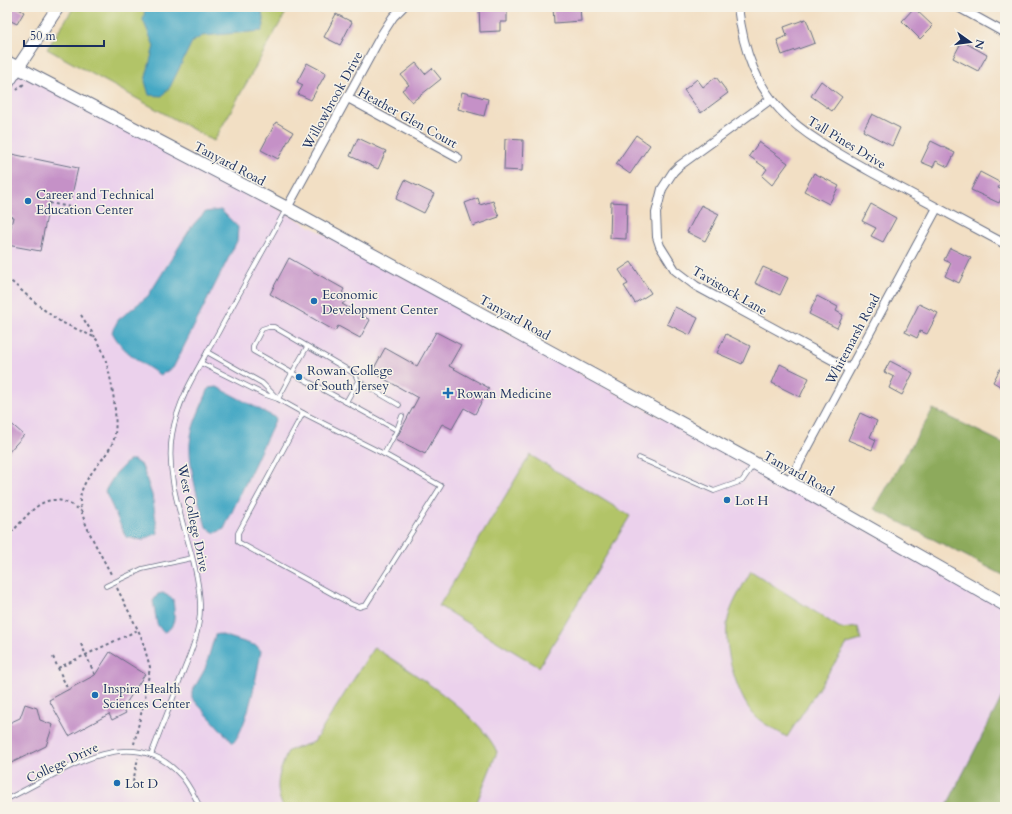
<svg xmlns="http://www.w3.org/2000/svg" width="1012" height="814" viewBox="0 0 1012 814" font-family="Cardo,serif">
	<style>
		.built { fill: #ebd1ec }
		.green { fill: #b2c468; stroke: #667a63 }
		.forest { fill: #8daa5c; stroke: #546c5d }
		.water { fill: #44a8c4; stroke: #306c91 }
		.building { fill: #c591c7 }
		.lines { fill: none; stroke-linecap: round; stroke-linejoin: round }
		.lane-casing { stroke: #666d82; stroke-width: 5.5 }
		.street-casing { stroke: #666d82; stroke-width: 10 }
		.secondary-casing { stroke: #666d82; stroke-width: 14 }
		.path { stroke: #666d82; stroke-width: 2; stroke-dasharray: 3 3; stroke-linecap: butt }
		.lane { stroke: #fff; stroke-width: 4 }
		.street { stroke: #fff; stroke-width: 8 }
		.secondary { stroke: #fff; stroke-width: 12 }
		.poi-dot { fill: #1f6fb2; stroke: #f7f3e8; stroke-width: 1.5 }
		.labels { text-anchor: middle; stroke-width: 3; stroke-linejoin: round; paint-order: stroke }
		.street-label { font-size: 13px; fill: #1b2f5e; stroke: #f7f3e8 }
		.poi-label { font-size: 13px; fill: #1b2f5e; stroke: #f7f3e8; text-anchor: start }
	</style>
	<rect width="100%" height="100%" fill="#f7f3e8"/>
	<filter id="ink" filterUnits="userSpaceOnUse"><feTurbulence type="fractalNoise" baseFrequency=".025" numOctaves="2"/><feDisplacementMap in="SourceGraphic" scale="8" xChannelSelector="R" yChannelSelector="G"/><feConvolveMatrix kernelMatrix="1 2 1 2 8 2 1 2 1" color-interpolation-filters="sRGB"/></filter>
	<filter id="wash" filterUnits="userSpaceOnUse"><feTurbulence type="fractalNoise" baseFrequency=".012" numOctaves="4" result="noise"/><feDisplacementMap in="SourceGraphic" scale="16" xChannelSelector="R" yChannelSelector="G"/><feGaussianBlur stdDeviation="0.9" result="paint"/><feColorMatrix in="noise" values="0 0 0 0 0 0 0 0 0 0 0 0 0 0 0 0 0 1.4 0 .05"/><feComposite in="paint" operator="in"/></filter>
	<g filter="url(#wash)">
		<rect width="100%" height="100%" fill="#f2dfc4"/>
		<polygon class="built" points="18,67 1005,605 1005,807 7,807 7,84"/>
		<g class="green">
			<polygon points="74,7 289,7 214,141 47,49"/>
			<polygon points="530,455 630,516 539,667 439,606"/>
			<path d="M751 571 842 629 858 627 861 640 847 644 787 737C777 731 765 725 756 717 737 699 722 644 728 619 732 602 743 586 751 571Z"/>
			<path d="M374 647C409 671 480 713 497 752L475 807H283C273 785 280 771 288 751L314 742Z"/>
		</g>
		<g class="forest">
			<polygon points="933,409 1005,444 1005,576 874,509"/>
			<polygon points="1005,691 1005,807 946,807"/>
		</g>
		<g class="water">
			<polygon points="148,7 261,7 264,25 262,31 202,36 192,42 170,87 162,96 149,95 145,81 154,46 143,20 145,10"/>
			<path d="M221 210 238 227 237 241 173 368 160 375C142 363 122 352 112 332L118 320 148 296 192 226 205 212Z"/>
			<path d="M217 387 276 418 224 529 215 533 206 527C199 501 189 471 190 444 191 425 202 406 209 388Z"/>
			<polygon points="129,460 134,460 142,466 152,495 158,533 142,540 126,537 105,491 116,473"/>
			<path d="M163 593 173 599C174 610 178 629 163 632L157 624 153 601 158 594Z"/>
			<path d="M219 634 257 646 261 651C257 674 248 726 233 743L192 698V692L205 669 215 635Z"/>
		</g>
		<g id="blocks">
			<g class="building">
				<polygon points="7,7 15,7 24,12 17,24 7,19"/>
				<polygon points="479,7 507,7 507,22 500,22 500,31 480,32"/>
				<polygon points="553,7 580,7 581,21 554,23"/>
				<polygon points="914,8 933,26 920,39 902,21"/>
				<polygon points="336,14 352,22 340,45 324,37"/>
				<polygon points="806,19 815,43 782,55 777,40 787,36 784,27"/>
				<polygon points="962,41 987,55 978,71 953,58"/>
				<polygon points="307,63 326,73 311,100 298,94 303,85 297,82"/>
				<polygon points="416,63 425,74 432,68 441,79 412,102 402,90 409,85 401,75"/>
				<polygon points="716,77 728,93 701,113 684,90 697,79 703,87"/>
				<polygon points="821,81 842,97 832,111 811,96"/>
				<polygon points="462,92 488,99 484,116 458,109"/>
				<polygon points="872,114 900,128 892,146 863,131"/>
				<polygon points="276,122 293,132 278,159 261,150"/>
				<polygon points="636,135 650,145 630,174 616,164"/>
				<polygon points="358,138 386,151 378,169 350,156"/>
				<polygon points="505,139 523,140 522,171 504,170"/>
				<polygon points="931,141 955,153 948,167 936,161 933,167 921,162"/>
				<polygon points="759,142 788,163 772,185 762,176 767,169 749,156"/>
				<polygon points="7,153 78,168 71,199 51,195 40,251 7,245 13,217 7,216"/>
				<polygon points="980,172 1001,183 998,188 1005,191 999,203 971,190"/>
				<polygon points="814,173 839,186 829,204 804,191"/>
				<polygon points="405,180 434,194 424,213 396,199"/>
				<polygon points="478,198 480,205 493,201 499,217 473,226 465,203"/>
				<polygon points="611,202 627,203 626,239 610,238"/>
				<polygon points="871,204 896,218 883,242 871,236 876,228 862,221"/>
				<polygon points="701,205 719,214 705,241 687,232"/>
				<polygon points="950,248 971,258 959,283 945,276 951,263 944,260"/>
				<polygon points="289,258 344,289 342,293 350,298 342,304 370,320 360,338 338,326 335,331 270,294"/>
				<polygon points="631,262 651,293 635,303 624,286 628,284 619,270"/>
				<polygon points="763,267 788,278 780,295 755,283"/>
				<polygon points="817,296 838,307 836,311 843,315 837,328 809,314"/>
				<polygon points="919,304 938,313 927,334 920,331 917,338 905,332"/>
				<polygon points="675,307 698,318 690,335 667,324"/>
				<polygon points="436,332 461,345 449,366 489,388 475,414 464,408 452,429 442,424 425,454 396,439 418,398 372,372 385,348 417,366"/>
				<polygon points="726,334 750,346 742,364 717,353"/>
				<polygon points="1005,360 1005,389 993,382"/>
				<polygon points="890,361 913,373 902,395 889,388 894,377 884,372"/>
				<polygon points="780,364 809,378 800,397 772,383"/>
				<polygon points="860,413 877,421 870,437 876,440 872,450 848,440"/>
				<polygon points="7,420 24,435 7,454"/>
				<polygon points="110,652 145,674 123,708 126,713 112,720 109,714 69,736 49,700 95,675"/>
				<polygon points="25,704 37,708 40,720 53,725 46,746 7,765 7,724 20,718"/>
			</g>
		</g>
	</g>
	<g filter="url(#ink)">
		<use href="#blocks" fill-opacity="0" stroke="#666d82" stroke-width="1"/>
		<g class="lines">
			<defs>
				<g id="lane">
					<polygon points="268,327 274,327 355,374 358,381 346,402 397,430 384,454 441,486 366,605 359,607 351,604 238,542 238,533 303,413 278,399 292,373 253,351 253,346 262,329"/>
					<polyline points="307,347 292,373 346,402"/>
					<polyline points="201,363 263,394 278,399 262,383 207,352"/>
					<polyline points="358,381 399,405"/>
					<polyline points="303,413 384,454"/>
					<polyline points="397,430 402,416"/>
					<polyline points="639,458 714,491 742,481 754,464"/>
					<polyline points="106,586 142,569 192,558"/>
					<path d="M151 755C160 731 170 707 179 682 189 657 201 632 200 604 198 548 163 493 172 435 178 397 201 364 219 331 241 290 264 250 286 209"/>
					<path d="M7 799C60 774 132 717 183 778 190 787 195 797 200 807"/>
				</g>
				<g id="street">
					<path d="M738 7C750 109 800 132 882 178 923 200 964 222 1005 244"/>
					<polyline points="958,7 1005,33"/>
					<polyline points="348,98 458,158"/>
					<polyline points="771,99 679,166 673,172 662,189 656,213 657,237 660,246 675,270 696,286 849,369"/>
					<polyline points="287,208 382,34 393,17 403,7"/>
					<polyline points="789,482 937,208"/>
				</g>
				<g id="secondary">
					<polyline points="7,62 287,208 789,482 1005,605"/>
					<polyline points="7,84 58,7"/>
				</g>
			</defs>
			<use href="#lane" class="lane-casing"/>
			<use href="#street" class="street-casing"/>
			<use href="#secondary" class="secondary-casing"/>
			<g class="path">
				<polyline points="17,90 25,83"/>
				<polyline points="7,100 10,95"/>
				<polyline points="49,203 76,208 82,213"/>
				<path d="M7 278C24 292 40 308 58 320 67 326 91 334 96 339 109 354 121 424 113 442 105 461 82 477 80 499 78 517 103 558 112 576"/>
				<polyline points="81,315 95,337"/>
				<path d="M7 525 13 531C35 506 49 487 81 511"/>
				<polyline points="117,588 141,636 150,667 146,693 134,744"/>
				<polyline points="81,644 95,675"/>
				<polyline points="53,657 68,690"/>
				<polyline points="58,668 138,630"/>
				<polyline points="133,782 138,758"/>
			</g>
			<use href="#lane" class="lane"/>
			<use href="#street" class="street"/>
			<use href="#secondary" class="secondary"/>
		</g>
	</g>
	<g class="poi-dot">
		<circle cx="28" cy="201" r="4"/>
		<circle cx="314" cy="301" r="4"/>
		<circle cx="299" cy="377" r="4"/>
		<path d="M446 387h4v4h4v4h-4v4h-4v-4h-4v-4h4z"/>
		<circle cx="727" cy="500" r="4"/>
		<circle cx="95" cy="695" r="4"/>
		<circle cx="117" cy="783" r="4"/>
	</g>
	<g class="labels">
		<g class="street-label">
			<text transform="translate(332 100) rotate(-61)" y="5">Willowbrook Drive</text>
			<text transform="translate(408 117) rotate(29)" y="5">Heather Glen Court</text>
			<text transform="translate(847 142) rotate(31)" y="5">Tall Pines Drive</text>
			<text transform="translate(230 163) rotate(28)" y="5">Tanyard Road</text>
			<text transform="translate(730 290) rotate(30)" y="5">Tavistock Lane</text>
			<text transform="translate(515 317) rotate(29)" y="5">Tanyard Road</text>
			<text transform="translate(852 339) rotate(-62)" y="5">Whitemarsh Road</text>
			<text transform="translate(799 473) rotate(29)" y="5">Tanyard Road</text>
			<text transform="translate(194 518) rotate(78)" y="5">West College Drive</text>
			<text transform="translate(62 762) rotate(-25)" y="5">College Drive</text>
		</g>
		<g class="poi-label">
			<text x="36" y="199">Career and Technical<tspan x="36" dy="15">Education Center</tspan></text>
			<text x="322" y="299">Economic<tspan x="322" dy="15">Development Center</tspan></text>
			<text x="307" y="375">Rowan College<tspan x="307" dy="15">of South Jersey</tspan></text>
			<text x="457" y="398">Rowan Medicine</text>
			<text x="735" y="505">Lot H</text>
			<text x="103" y="693">Inspira Health<tspan x="103" dy="15">Sciences Center</tspan></text>
			<text x="125" y="788">Lot D</text>
		</g>
	</g>
	<rect width="1012" height="814" fill="none" stroke="#f7f3e8" stroke-width="24"/>
	<g transform="translate(970 42) rotate(104)" stroke="#f7f3e8" stroke-width="3" paint-order="stroke">
	<path d="M0-3L7 15L0 10L-7 15Z" fill="#1b2f5e"/>
	<text y="-6" font-size="11" font-weight="bold" text-anchor="middle" fill="#1b2f5e">N</text>
	</g>
	<path d="M24 40v6h80v-6" fill="none" stroke="#1b2f5e" stroke-width="2"/>
	<text x="30" y="40" font-size="12" fill="#1b2f5e" stroke="#f7f3e8" stroke-width="3" paint-order="stroke">50 m</text>
</svg>
